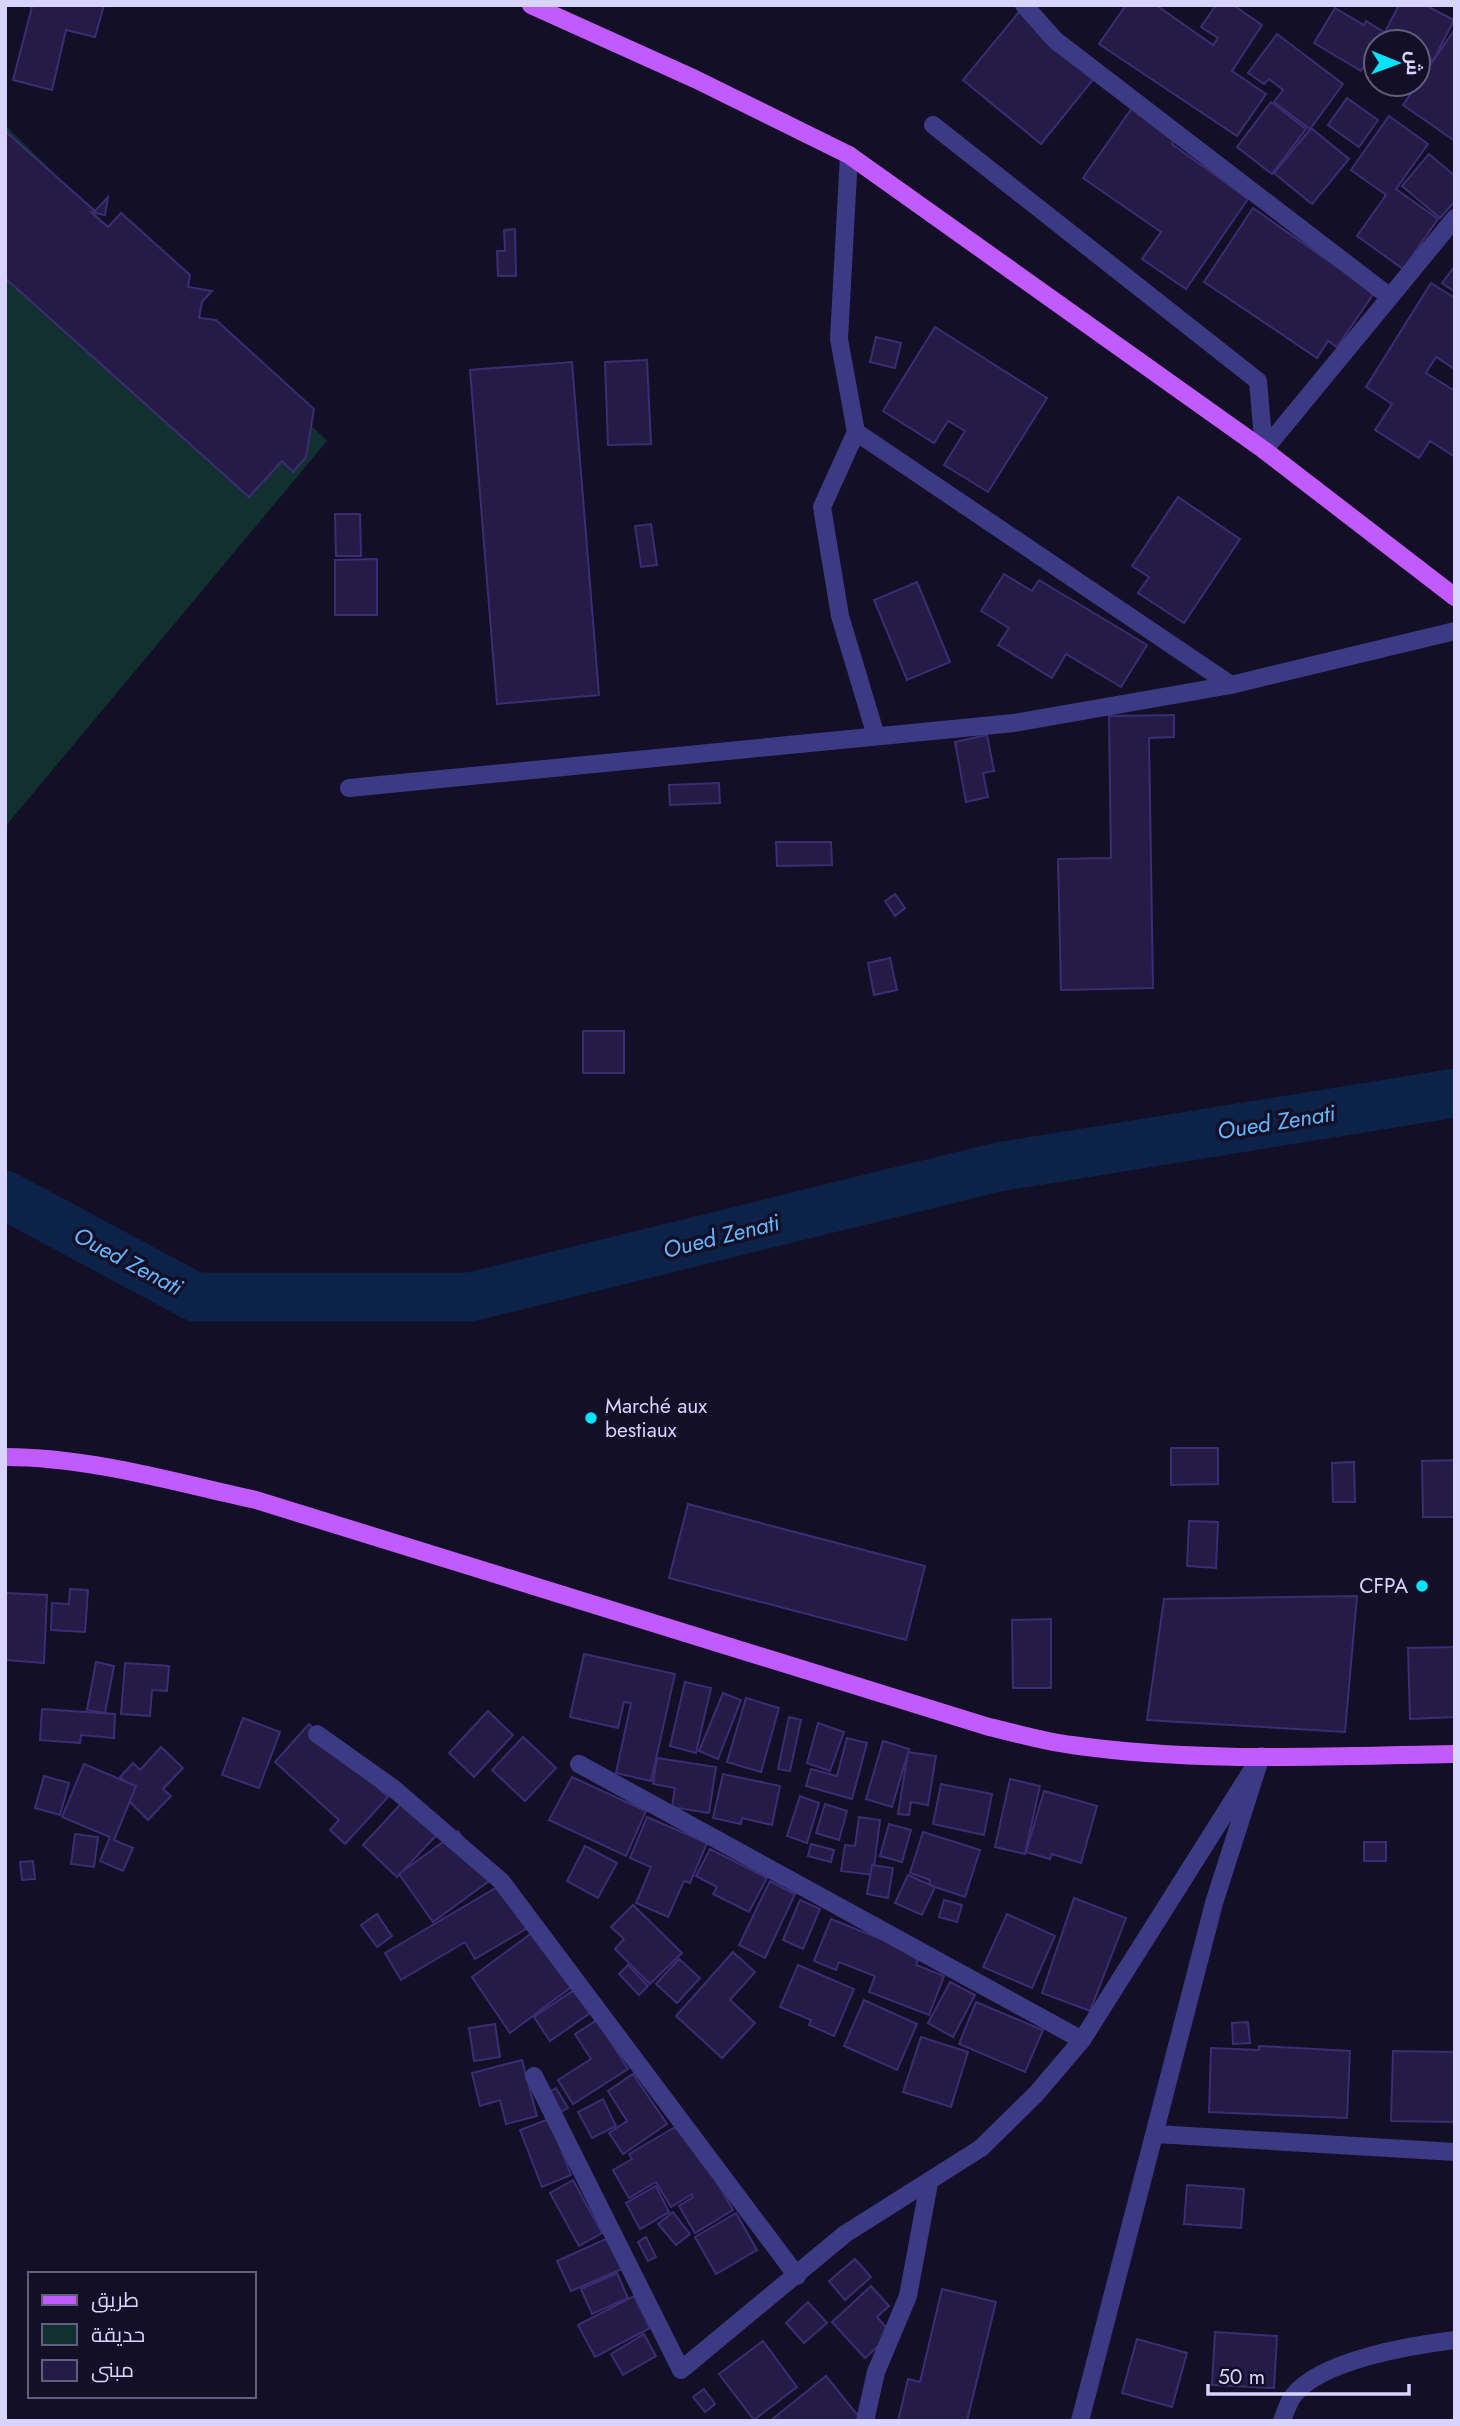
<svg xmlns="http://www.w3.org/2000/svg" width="1460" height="2426" viewBox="0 0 1460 2426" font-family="Jost,Cairo,sans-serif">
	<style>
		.green { fill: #12302f }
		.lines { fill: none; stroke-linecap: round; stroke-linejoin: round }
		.river { stroke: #0c2248; stroke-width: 49 }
		.building { fill: #241b47; stroke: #3b2d73; stroke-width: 2 }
		.minor { stroke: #3d3a85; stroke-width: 18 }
		.major { stroke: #c25bff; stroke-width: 18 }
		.poi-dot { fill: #00e5ff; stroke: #130f26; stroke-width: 2.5 }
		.labels { text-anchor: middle; stroke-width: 7; stroke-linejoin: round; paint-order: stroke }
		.poi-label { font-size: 21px; fill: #d9d4ff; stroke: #130f26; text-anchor: start }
		.water-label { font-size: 23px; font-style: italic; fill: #62b6ff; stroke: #130f26 }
	</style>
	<rect width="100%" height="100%" fill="#130f26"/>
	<polygon class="green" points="5,125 327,441 5,827"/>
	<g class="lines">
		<polyline class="river" points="5,1195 195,1297 470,1297 998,1167 1455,1093"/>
	</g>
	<g class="building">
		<polygon points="26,5 104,5 95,37 66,30 52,90 13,80 32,7"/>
		<polygon points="1126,5 1156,5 1213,45 1218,38 1201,27 1216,5 1233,5 1262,25 1232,71 1266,94 1237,136 1099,44"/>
		<polygon points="1399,5 1425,5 1454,20 1433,61 1418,53 1418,42 1396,42 1383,36"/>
		<polygon points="1335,8 1364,25 1366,21 1384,32 1361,71 1314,43"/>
		<polygon points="1019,12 1096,76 1041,144 963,80"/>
		<polygon points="1455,29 1455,141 1403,105"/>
		<polygon points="1277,34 1343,84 1310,129 1274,102 1283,90 1269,79 1264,84 1248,73"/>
		<polygon points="1347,98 1378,120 1359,147 1328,125"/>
		<polygon points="1271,102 1306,129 1272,174 1237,147"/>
		<polygon points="1132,108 1176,138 1172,144 1248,199 1186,289 1142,259 1161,232 1083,178"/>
		<polygon points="1389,116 1428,144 1396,189 1438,219 1403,269 1357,236 1386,195 1351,170"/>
		<polygon points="1311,128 1349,159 1312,204 1274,173"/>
		<polygon points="5,131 95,211 108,197 105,215 91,212 108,227 121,213 190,275 188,287 212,291 202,302 199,318 216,320 314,409 306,457 293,472 282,461 249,497 5,278"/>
		<polygon points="1429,154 1455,176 1455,201 1440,218 1402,186"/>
		<polygon points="1253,208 1374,293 1337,347 1328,341 1317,358 1204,282"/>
		<polygon points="515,229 516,276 498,276 497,251 505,251 504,230"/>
		<polygon points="1455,266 1455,292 1442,283"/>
		<polygon points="1431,283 1455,298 1455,365 1453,368 1436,357 1426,373 1455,391 1455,457 1430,441 1419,458 1375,430 1392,404 1366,387"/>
		<polygon points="935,327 1047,398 988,492 944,465 965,431 948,421 934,443 883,411"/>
		<polygon points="876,337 901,343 895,368 870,362"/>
		<polygon points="647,360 651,444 608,445 605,362"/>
		<polygon points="572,362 599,695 497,704 470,370"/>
		<polygon points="1178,497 1240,539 1184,623 1138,593 1149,577 1132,566"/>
		<polygon points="335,514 360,514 361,556 336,556"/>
		<polygon points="651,524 657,565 641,567 635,526"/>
		<polygon points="377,559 377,615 335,615 335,560"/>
		<polygon points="1004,574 1032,591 1039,580 1147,645 1121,687 1066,654 1052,678 998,645 1009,628 981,611"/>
		<polygon points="917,582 950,662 907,680 874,600"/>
		<polygon points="1174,715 1174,737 1149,738 1153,988 1061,990 1058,859 1111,858 1109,716"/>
		<polygon points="987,735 994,771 983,773 988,797 966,802 955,742"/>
		<polygon points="719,783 720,803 670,805 669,785"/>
		<polygon points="776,842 831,842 832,865 777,866"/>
		<polygon points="895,894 905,908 895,916 885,901"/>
		<polygon points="890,958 897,990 874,995 868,963"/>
		<rect x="583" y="1031" width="41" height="42"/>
		<polygon points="1171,1448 1218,1448 1218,1484 1171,1485"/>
		<polygon points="1455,1460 1455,1517 1423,1517 1422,1461"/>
		<polygon points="1354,1462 1355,1502 1333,1502 1332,1463"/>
		<polygon points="688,1504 925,1566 906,1640 669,1578"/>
		<polygon points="1189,1521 1218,1522 1216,1568 1187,1566"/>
		<polygon points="70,1589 88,1590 85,1632 51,1630 52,1603 69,1604"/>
		<polygon points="5,1593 47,1595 44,1663 5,1660"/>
		<polygon points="1357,1596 1345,1732 1147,1720 1164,1599"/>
		<polygon points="1051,1619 1051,1688 1013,1688 1012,1620"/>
		<polygon points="1455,1647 1455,1717 1410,1719 1408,1648"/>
		<polygon points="584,1654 675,1674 651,1781 616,1773 631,1703 624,1702 618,1728 570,1717"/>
		<polygon points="96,1662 114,1666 105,1713 87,1710"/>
		<polygon points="125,1663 169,1666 167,1691 152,1690 150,1716 121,1714"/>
		<polygon points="685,1682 711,1688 696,1753 670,1746"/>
		<polygon points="723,1693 741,1700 718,1759 699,1751"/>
		<polygon points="746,1698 779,1708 761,1772 727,1762"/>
		<polygon points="42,1709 115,1714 114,1738 81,1735 80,1743 40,1740"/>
		<polygon points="488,1711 513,1735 474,1777 449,1753"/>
		<polygon points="789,1717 801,1720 790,1771 778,1769"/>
		<polygon points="243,1718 280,1732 259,1788 222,1775"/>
		<polygon points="818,1723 844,1732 830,1771 807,1763"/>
		<polygon points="309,1724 388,1797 345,1844 330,1830 339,1820 275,1762"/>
		<polygon points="523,1737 556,1768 525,1801 492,1770"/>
		<polygon points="847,1738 867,1743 852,1799 806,1786 811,1769 837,1776"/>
		<polygon points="883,1741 909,1749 892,1807 866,1799"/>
		<polygon points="161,1747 183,1768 163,1789 171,1796 148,1820 126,1798 134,1790 120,1777 133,1763 140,1770"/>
		<polygon points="908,1752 936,1756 928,1805 911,1802 909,1815 898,1814"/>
		<polygon points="657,1758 716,1767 709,1813 672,1807 675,1788 653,1784"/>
		<polygon points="84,1764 136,1786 114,1840 133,1848 123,1871 100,1861 110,1837 62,1817"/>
		<polygon points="723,1774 780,1786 772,1825 742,1818 741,1824 713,1818"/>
		<polygon points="44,1776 69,1783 60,1815 35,1808"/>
		<polygon points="572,1777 646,1811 626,1856 549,1820"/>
		<polygon points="1010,1779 1040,1786 1025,1854 995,1847"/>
		<polygon points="941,1784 992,1794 984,1835 933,1824"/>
		<polygon points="1044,1791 1097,1806 1081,1863 1052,1854 1050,1859 1026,1852"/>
		<polygon points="410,1794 444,1827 397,1877 363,1845"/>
		<polygon points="800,1796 819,1803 807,1843 787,1836"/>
		<polygon points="825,1804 847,1811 839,1840 816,1833"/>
		<polygon points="647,1817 707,1843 690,1883 684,1881 668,1917 636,1903 651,1867 630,1858"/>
		<polygon points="859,1817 880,1820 873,1875 841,1871 845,1845 855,1846"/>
		<polygon points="889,1824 911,1830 902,1862 880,1856"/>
		<polygon points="458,1831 493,1878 433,1922 399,1874"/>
		<polygon points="923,1832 980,1850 965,1897 929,1885 930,1880 910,1873"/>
		<polygon points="75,1834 98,1837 94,1867 71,1864"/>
		<rect x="1364" y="1842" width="22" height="19"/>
		<polygon points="811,1844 834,1850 831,1862 808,1856"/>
		<polygon points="585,1846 617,1863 598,1898 567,1881"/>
		<polygon points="710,1849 767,1878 749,1912 713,1894 717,1887 696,1876"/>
		<polygon points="33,1861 35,1879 22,1880 20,1862"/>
		<polygon points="872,1865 893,1868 888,1898 867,1894"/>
		<polygon points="908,1875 935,1887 922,1915 895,1903"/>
		<polygon points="770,1881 795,1894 765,1958 739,1945"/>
		<polygon points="506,1882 531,1926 475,1959 465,1942 401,1980 385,1953"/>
		<polygon points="1074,1898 1126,1918 1090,2011 1042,1993"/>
		<polygon points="800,1900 820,1909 803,1949 783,1940"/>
		<polygon points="944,1900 962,1905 957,1922 939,1917"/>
		<polygon points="633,1905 682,1953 650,1984 615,1949 624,1939 611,1927"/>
		<polygon points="377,1914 392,1936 377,1947 361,1925"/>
		<polygon points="1007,1914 1055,1936 1032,1988 983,1967"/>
		<polygon points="831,1919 920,1955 916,1965 944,1976 929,2015 869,1992 875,1976 839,1962 836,1970 814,1961"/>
		<polygon points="533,1932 578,1982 510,2033 472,1977"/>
		<polygon points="733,1952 755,1972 730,2000 755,2023 722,2058 676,2016"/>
		<polygon points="679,1959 700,1978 677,2003 656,1984"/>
		<polygon points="628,1965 648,1986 639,1995 619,1974"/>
		<polygon points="798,1965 854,1989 834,2036 809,2025 811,2020 780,2007"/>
		<polygon points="950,1982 975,1995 953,2037 928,2023"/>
		<polygon points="577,1988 593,2011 550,2041 534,2017"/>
		<polygon points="864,2000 917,2024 897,2070 844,2046"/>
		<polygon points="976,2002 1043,2030 1025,2072 959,2044"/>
		<polygon points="597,2020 628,2069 573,2104 558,2080 591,2059 575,2034"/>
		<polygon points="1248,2022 1250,2043 1233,2044 1232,2023"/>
		<polygon points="495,2024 500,2057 474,2061 469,2028"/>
		<polygon points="921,2037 968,2052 951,2107 903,2092"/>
		<polygon points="1259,2046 1350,2051 1347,2118 1209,2112 1211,2048 1259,2050"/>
		<polygon points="1393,2051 1455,2052 1455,2122 1391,2121"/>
		<polygon points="522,2060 537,2116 506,2124 500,2100 480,2106 472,2073"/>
		<polygon points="633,2074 667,2124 623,2154 609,2133 627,2121 608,2091"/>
		<polygon points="556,2088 568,2108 561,2112 549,2092"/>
		<polygon points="603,2099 616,2126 592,2138 578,2112"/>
		<polygon points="549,2119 571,2175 542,2187 520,2130"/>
		<polygon points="682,2123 733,2210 695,2233 679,2206 693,2197 692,2194 671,2207 656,2182 629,2198 613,2170 632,2159 629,2154"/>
		<polygon points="573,2180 602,2233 579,2246 550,2193"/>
		<polygon points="1187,2185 1244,2189 1241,2228 1184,2224"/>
		<polygon points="656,2186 669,2212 640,2229 626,2203"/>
		<polygon points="673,2212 690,2234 676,2245 658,2224"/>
		<polygon points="736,2213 757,2250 716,2274 695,2237"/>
		<polygon points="646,2237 656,2257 648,2261 638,2242"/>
		<polygon points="608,2238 622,2269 571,2291 557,2261"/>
		<polygon points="855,2259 871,2277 845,2300 829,2281"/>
		<polygon points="617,2273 628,2298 592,2314 581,2289"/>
		<polygon points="871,2286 889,2306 877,2317 892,2334 865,2358 832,2322"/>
		<polygon points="942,2289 996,2302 967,2421 898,2421 908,2379 920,2382"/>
		<polygon points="634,2296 650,2328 595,2357 578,2325"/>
		<polygon points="808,2302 827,2323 804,2343 786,2323"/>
		<polygon points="1215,2332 1277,2336 1274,2388 1212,2385"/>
		<polygon points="644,2334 656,2356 623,2375 611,2354"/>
		<polygon points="1137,2339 1187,2353 1172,2407 1122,2393"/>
		<polygon points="763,2341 797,2387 754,2420 719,2374"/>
		<polygon points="826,2376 860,2418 856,2421 770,2421"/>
		<polygon points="704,2389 715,2404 705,2412 693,2397"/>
	</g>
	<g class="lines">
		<g class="minor">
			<polyline points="1024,5 1055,40 1390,297"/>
			<polyline points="933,125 1258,381 1264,450"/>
			<polyline points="849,155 839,339 856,432 1231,685"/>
			<polyline points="856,432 822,507 840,616 876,736"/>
			<polyline points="1264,450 1455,218"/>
			<polyline points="349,788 1014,723 1231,685 1455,631"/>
			<polyline points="317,1734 393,1788 501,1881 797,2276"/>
			<polyline points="579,1764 1082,2040"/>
			<polyline points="534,2076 681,2370 845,2234 981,2148 1036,2094 1082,2040 1261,1756 1214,1903 1080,2421"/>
			<polyline points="1156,2134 1455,2152"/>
			<polyline points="865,2421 876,2372 908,2296 929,2183"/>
			<path d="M1282 2421C1285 2413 1288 2403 1293 2396 1320 2360 1413 2345 1455 2340"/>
		</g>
		<g class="major">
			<polyline points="531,5 695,79 849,155 1264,450 1455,597"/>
			<path d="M5 1457C89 1457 174 1482 256 1500L989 1727C1016 1733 1044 1742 1072 1745 1198 1763 1328 1756 1455 1754"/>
		</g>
	</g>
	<g class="poi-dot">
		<circle cx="591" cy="1418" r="7"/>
		<circle cx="1422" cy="1586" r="7"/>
	</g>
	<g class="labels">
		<g class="poi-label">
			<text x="605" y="1413">Marché aux<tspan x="605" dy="24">bestiaux</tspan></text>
			<text x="1408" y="1593" text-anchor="end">CFPA</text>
		</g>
		<g class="water-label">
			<text transform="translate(1276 1122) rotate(-9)" y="8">Oued Zenati</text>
			<text transform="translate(721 1236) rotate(-14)" y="8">Oued Zenati</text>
			<text transform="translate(128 1261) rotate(28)" y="8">Oued Zenati</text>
		</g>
	</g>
	<rect width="1460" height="2426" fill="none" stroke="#d9d4ff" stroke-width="14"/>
	<rect x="28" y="2272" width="228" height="126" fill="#130f26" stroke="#625e7d" stroke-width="2"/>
	<rect x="42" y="2295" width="35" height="10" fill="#c25bff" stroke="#625e7d" stroke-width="2"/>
	<text x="91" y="2307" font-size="21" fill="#d9d4ff">طريق</text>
	<rect x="42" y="2324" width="35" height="21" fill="#12302f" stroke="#625e7d" stroke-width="2"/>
	<text x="91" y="2342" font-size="21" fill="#d9d4ff">حديقة</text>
	<rect x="42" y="2360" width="35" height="21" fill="#241b47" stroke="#625e7d" stroke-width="2"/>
	<text x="91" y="2377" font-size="21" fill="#d9d4ff">مبنى</text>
	<g transform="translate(1397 63) rotate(91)"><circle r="33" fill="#130f26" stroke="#625e7d" stroke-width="2"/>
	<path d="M0-5L12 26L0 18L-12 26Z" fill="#00e5ff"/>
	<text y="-10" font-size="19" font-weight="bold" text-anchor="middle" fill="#d9d4ff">ش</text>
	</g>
	<path d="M1208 2384v10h201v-10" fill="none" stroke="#d9d4ff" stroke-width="3.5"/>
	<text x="1218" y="2384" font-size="21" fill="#d9d4ff" stroke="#130f26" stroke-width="5" paint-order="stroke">50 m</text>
</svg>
